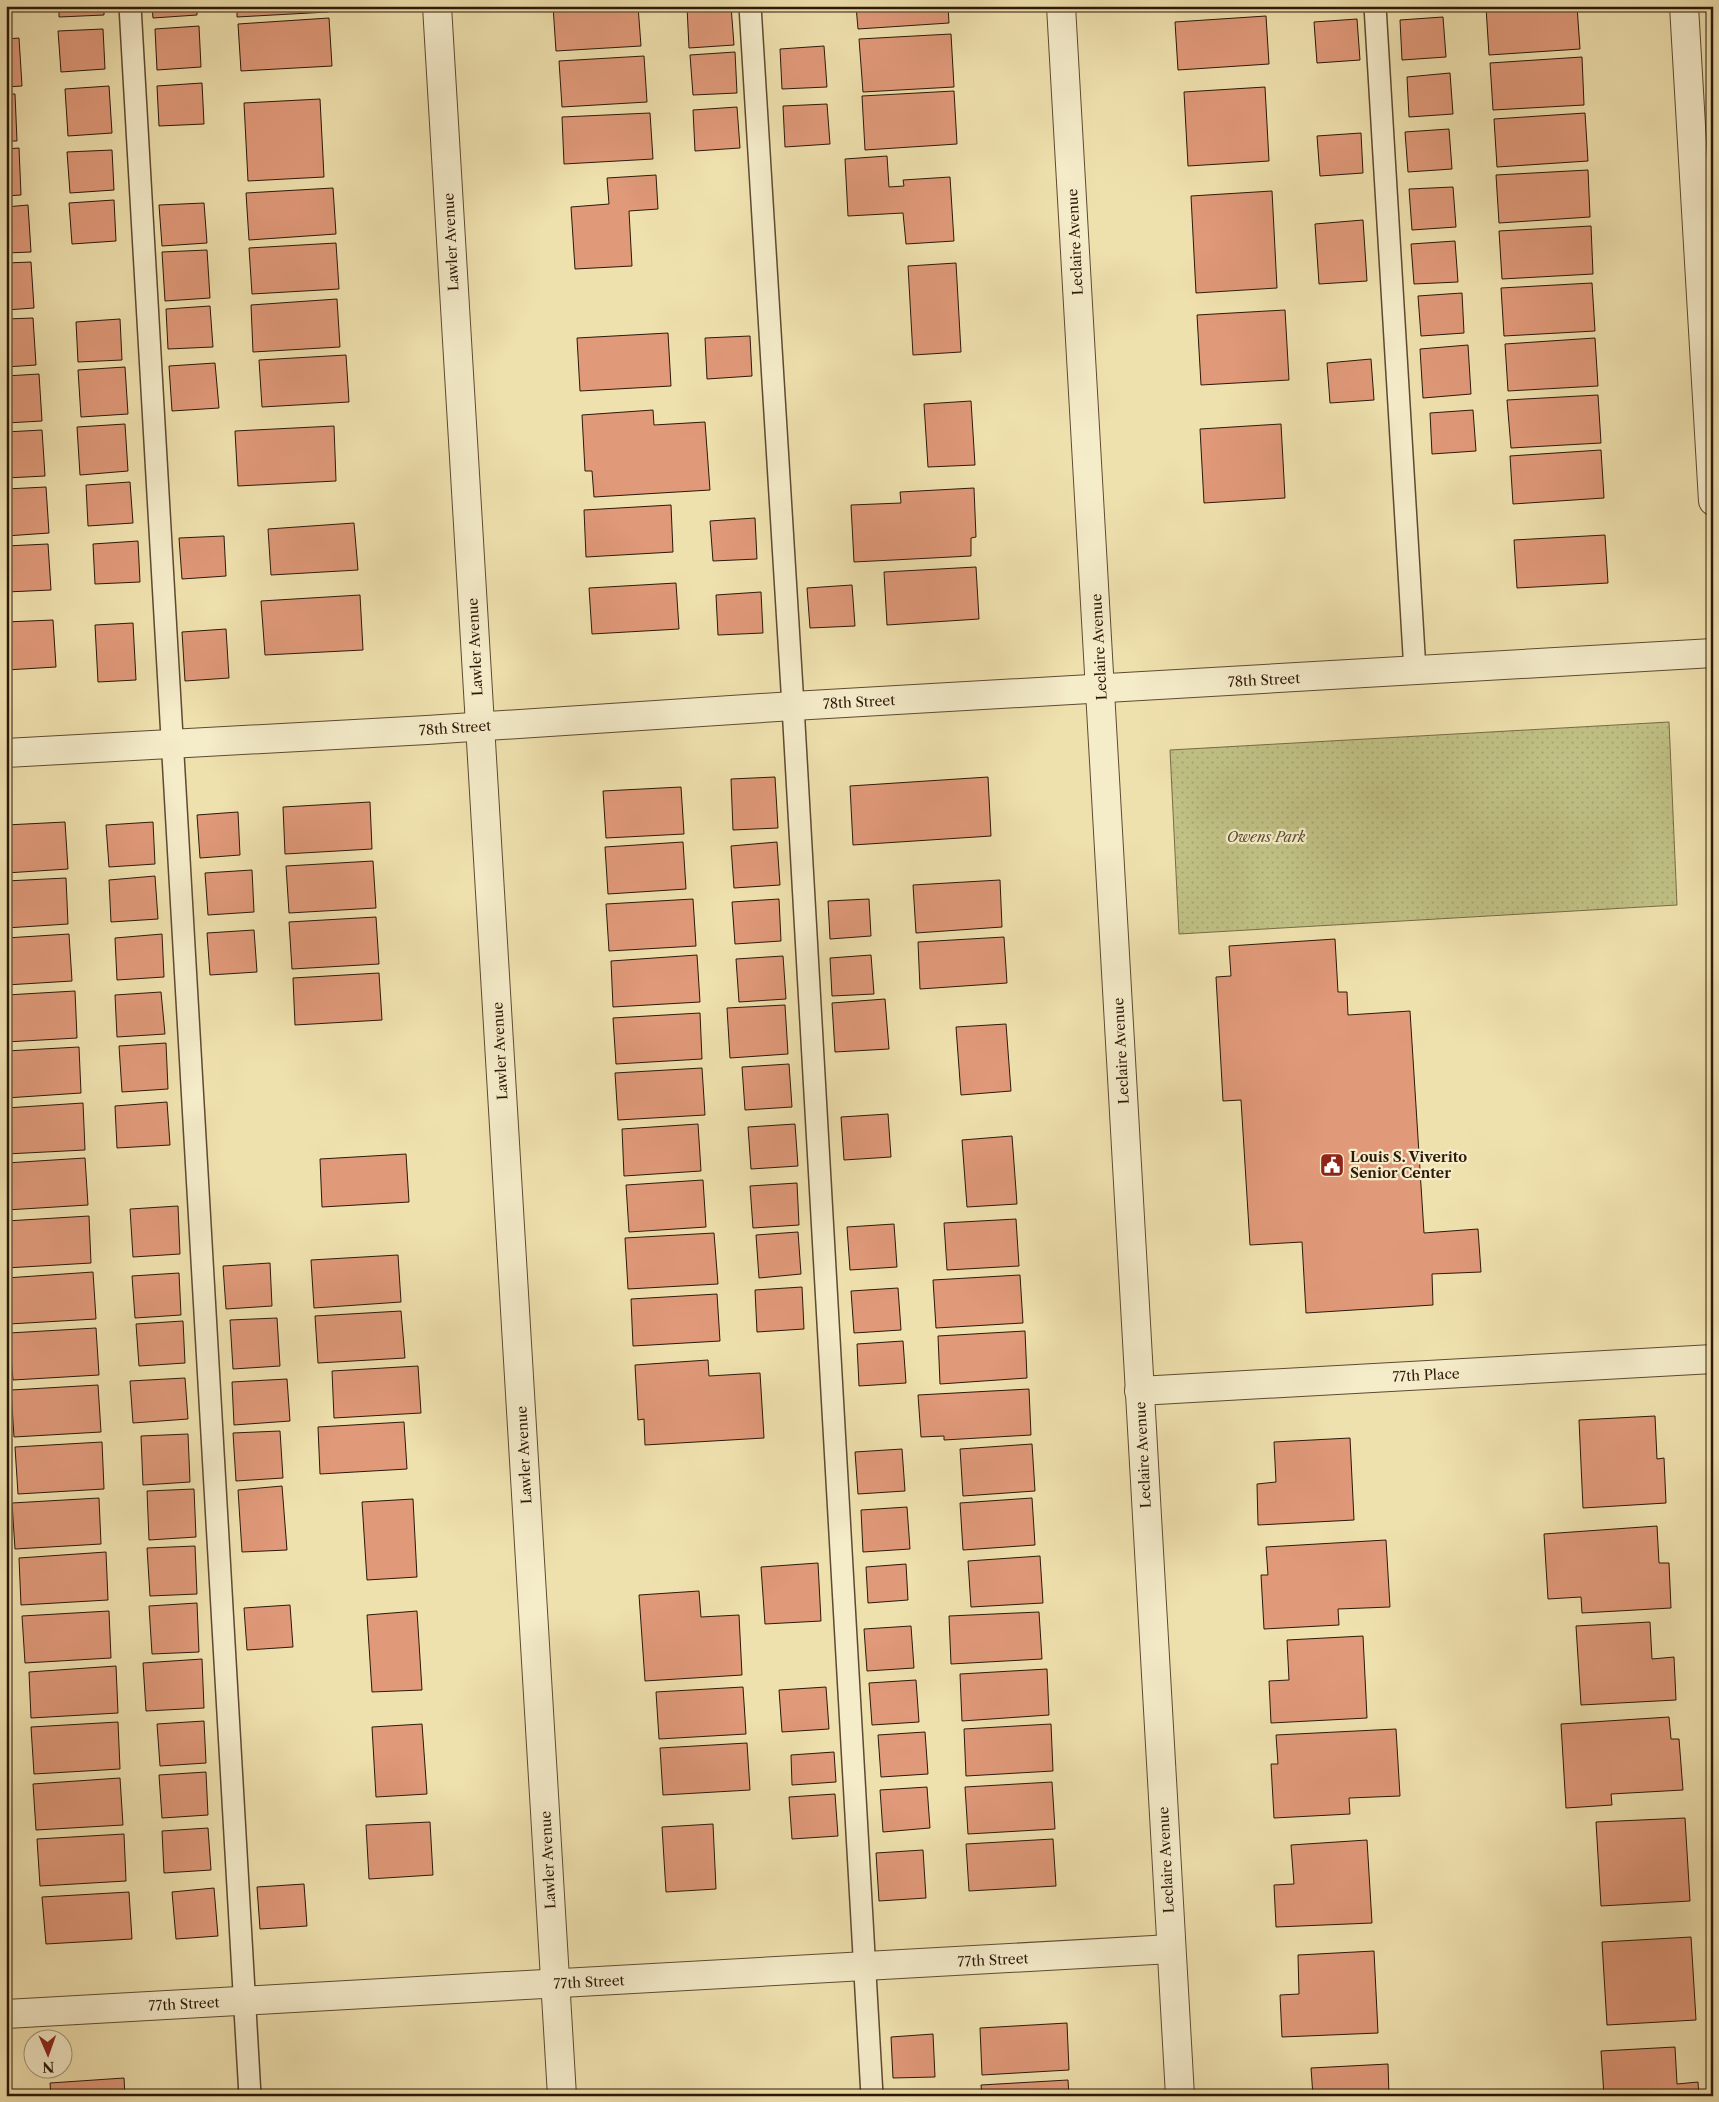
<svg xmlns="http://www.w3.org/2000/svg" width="1719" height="2102" viewBox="0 0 1719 2102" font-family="'Libre Caslon Text',serif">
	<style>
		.park { fill: url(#park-dots); stroke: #766c46 }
		.building { fill: #e09979; stroke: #2d1808 }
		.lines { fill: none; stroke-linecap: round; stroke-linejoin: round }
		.service-casing { stroke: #5e4a32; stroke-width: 24 }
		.minor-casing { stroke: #5e4a32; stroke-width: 30 }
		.service { stroke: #f5ecca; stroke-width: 21 }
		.minor { stroke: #f5ecca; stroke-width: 28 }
		.labels { text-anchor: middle; stroke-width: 4.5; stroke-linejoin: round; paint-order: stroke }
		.street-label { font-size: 14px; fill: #2d1808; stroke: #f5ecca }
		.park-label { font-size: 14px; font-style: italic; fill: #594b2e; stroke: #f5ecca }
		.poi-label { font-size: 14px; font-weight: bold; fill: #2d1808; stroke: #f5ecca; text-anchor: start }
	</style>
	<defs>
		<pattern id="park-dots" width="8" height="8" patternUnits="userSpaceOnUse" patternTransform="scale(1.25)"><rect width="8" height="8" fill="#c0c185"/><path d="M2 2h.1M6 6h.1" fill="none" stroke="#a5a571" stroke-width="1.8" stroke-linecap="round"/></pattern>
	</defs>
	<rect width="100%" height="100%" fill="#efe1ae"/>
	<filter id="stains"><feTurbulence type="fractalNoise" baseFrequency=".004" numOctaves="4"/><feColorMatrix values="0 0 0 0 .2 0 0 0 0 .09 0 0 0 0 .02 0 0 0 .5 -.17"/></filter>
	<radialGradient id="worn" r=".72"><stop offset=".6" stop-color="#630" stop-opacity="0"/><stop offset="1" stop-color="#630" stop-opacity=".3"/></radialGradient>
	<polygon class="park" points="1669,722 1677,905 1179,934 1170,750"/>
	<g class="building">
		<polygon points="6,6 10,6 11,27 6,28"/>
		<polygon points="59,6 104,6 104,15 59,17"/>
		<polygon points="152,6 197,6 197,15 153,18"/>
		<polygon points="237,6 328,6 328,12 237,17"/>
		<polygon points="553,6 638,6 641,46 556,51"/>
		<polygon points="731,6 734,45 689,48 687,7"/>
		<polygon points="856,6 948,6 949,23 858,29"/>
		<polygon points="1577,6 1580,49 1489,55 1486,7"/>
		<polygon points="1266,16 1269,64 1178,70 1175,22"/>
		<polygon points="1443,17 1446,57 1402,60 1400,20"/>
		<polygon points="329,18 332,66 241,71 238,24"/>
		<polygon points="1357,19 1360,60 1317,63 1314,22"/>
		<polygon points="199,26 201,67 157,70 155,29"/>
		<polygon points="103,29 105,69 61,72 58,31"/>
		<polygon points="951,34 954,87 863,92 859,39"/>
		<polygon points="19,38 22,86 6,87 6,39"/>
		<polygon points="824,46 827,87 782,89 780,49"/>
		<polygon points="735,52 737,93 693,95 690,55"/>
		<polygon points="644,56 647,102 562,107 559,61"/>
		<polygon points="1582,57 1584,105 1493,110 1490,63"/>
		<polygon points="1450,73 1453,114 1409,117 1407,77"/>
		<polygon points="202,83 204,124 159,126 157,86"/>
		<polygon points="109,86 112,133 68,136 65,89"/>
		<polygon points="1265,87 1269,161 1188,166 1184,92"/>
		<polygon points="954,91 957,144 865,150 862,96"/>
		<polygon points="6,94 15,94 17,141 6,141"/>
		<polygon points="320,99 324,177 248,181 244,103"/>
		<polygon points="827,104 830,144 785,147 783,106"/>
		<polygon points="737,107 740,148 695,151 693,110"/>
		<polygon points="650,113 653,159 564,164 562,117"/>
		<polygon points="1585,113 1588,161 1497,167 1494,119"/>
		<polygon points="1449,129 1452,169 1408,172 1405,132"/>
		<polygon points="1361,133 1363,173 1320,176 1317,136"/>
		<polygon points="19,148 21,195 6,196 6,149"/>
		<polygon points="112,150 114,190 70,193 67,152"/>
		<polygon points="887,156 889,187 904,186 903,180 950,177 954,241 906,244 903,213 848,216 845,159"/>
		<polygon points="1588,170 1590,217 1499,223 1496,175"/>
		<polygon points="656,175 658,209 629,211 632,266 575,269 571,207 609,204 607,178"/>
		<polygon points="1453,187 1456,227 1412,230 1409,189"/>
		<polygon points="333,188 336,234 249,240 246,193"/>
		<polygon points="1272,191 1277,288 1196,293 1191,196"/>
		<polygon points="114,200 116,241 72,244 69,203"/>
		<polygon points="204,203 207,243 162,246 159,205"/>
		<polygon points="28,205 31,252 6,253 6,207"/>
		<polygon points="1363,220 1367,281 1319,284 1315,224"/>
		<polygon points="1591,226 1593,274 1502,279 1499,231"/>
		<polygon points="1455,241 1458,282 1414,284 1411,244"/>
		<polygon points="336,243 339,289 252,294 249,248"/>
		<polygon points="207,250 210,298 165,301 162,252"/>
		<polygon points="31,262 34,308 6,310 6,263"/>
		<polygon points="956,263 961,352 913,355 908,266"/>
		<polygon points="1592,283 1595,331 1504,336 1501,288"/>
		<polygon points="1462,293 1464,333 1421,336 1418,296"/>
		<polygon points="337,299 340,347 253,352 251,305"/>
		<polygon points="210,306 213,347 168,349 166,309"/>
		<polygon points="1285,310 1289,380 1201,385 1197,315"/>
		<polygon points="33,318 36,365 6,367 6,319"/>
		<polygon points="120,319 122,360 78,362 76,322"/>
		<polygon points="668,333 671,386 580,391 577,338"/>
		<polygon points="750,336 752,376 707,379 705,338"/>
		<polygon points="1595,338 1598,386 1508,391 1505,344"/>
		<polygon points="1468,345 1471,394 1423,398 1420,349"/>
		<polygon points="346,355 349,402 262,407 259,360"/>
		<polygon points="1371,359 1374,400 1330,403 1327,363"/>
		<polygon points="215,363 219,408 172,411 169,366"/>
		<polygon points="125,367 128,414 81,417 78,370"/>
		<polygon points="39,374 42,421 6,423 6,376"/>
		<polygon points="1598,395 1601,443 1511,448 1507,400"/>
		<polygon points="971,401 975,465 928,467 924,404"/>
		<polygon points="653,410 654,425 705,422 710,490 594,497 592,471 585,471 582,415"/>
		<polygon points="1473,410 1476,451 1432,454 1430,413"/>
		<polygon points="125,424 128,471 80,475 77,427"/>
		<polygon points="1281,424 1285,498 1204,503 1200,429"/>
		<polygon points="334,426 336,481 238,486 235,431"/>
		<polygon points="42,430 45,476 6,478 6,432"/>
		<polygon points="1601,450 1604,498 1513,504 1510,456"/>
		<polygon points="130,482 133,523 88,526 86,485"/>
		<polygon points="46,487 49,533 6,536 6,489"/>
		<polygon points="974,488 976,537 971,538 971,556 854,562 851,505 901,503 900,492"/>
		<polygon points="671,505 673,552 586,557 584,510"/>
		<polygon points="755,518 757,559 713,561 710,521"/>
		<polygon points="354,523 358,570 271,575 268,529"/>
		<polygon points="1605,535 1608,583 1517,588 1514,540"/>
		<polygon points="224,536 226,576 182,579 179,538"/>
		<polygon points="138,541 140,582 95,584 93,544"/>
		<polygon points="48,544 51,590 6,592 6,546"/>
		<polygon points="976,567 979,619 887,625 884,572"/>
		<polygon points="676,583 679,629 592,634 589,588"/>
		<polygon points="852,585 855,626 810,628 807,588"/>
		<polygon points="761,592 763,633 718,635 716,595"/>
		<polygon points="360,595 363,650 265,655 261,601"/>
		<polygon points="53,620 56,667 6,670 6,622"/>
		<polygon points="133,623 136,680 98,682 95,625"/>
		<polygon points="226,629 229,678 185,681 182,632"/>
		<polygon points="775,777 778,828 733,830 731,779"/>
		<polygon points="988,777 991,836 853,845 850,786"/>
		<polygon points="681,787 684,834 606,838 603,791"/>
		<polygon points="370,802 372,849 285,854 283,807"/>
		<polygon points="238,812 240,855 200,858 197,815"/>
		<polygon points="65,822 68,869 6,873 6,825"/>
		<polygon points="153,822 155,864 109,867 106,825"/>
		<polygon points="683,842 686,889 608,894 605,847"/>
		<polygon points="777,842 780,885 734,888 731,846"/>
		<polygon points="373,861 376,908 289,913 286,866"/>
		<polygon points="252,870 254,912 208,915 205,873"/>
		<polygon points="155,876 158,919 111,922 109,880"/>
		<polygon points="66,878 68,924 6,928 6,881"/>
		<polygon points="1000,880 1002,927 916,933 913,885"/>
		<polygon points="693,899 696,946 609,951 606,904"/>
		<polygon points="779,899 781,941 735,944 732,902"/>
		<polygon points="869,899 871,936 830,939 828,901"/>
		<polygon points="376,917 379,964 292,969 289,922"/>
		<polygon points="254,930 257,972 210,975 207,933"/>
		<polygon points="69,934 72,981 6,985 6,938"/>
		<polygon points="162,934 164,977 117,980 115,938"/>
		<polygon points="1004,937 1007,983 920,989 918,942"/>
		<polygon points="1335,939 1338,992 1347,992 1348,1015 1410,1011 1424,1233 1478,1229 1481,1272 1432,1274 1433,1305 1306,1313 1302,1242 1250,1245 1241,1100 1223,1101 1216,977 1231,976 1229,946"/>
		<polygon points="697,955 700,1002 613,1007 611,961"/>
		<polygon points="871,955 874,994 832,996 830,958"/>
		<polygon points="783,956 786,999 739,1002 736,959"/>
		<polygon points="379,973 382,1020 295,1025 293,978"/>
		<polygon points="75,991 77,1038 6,1042 6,995"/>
		<polygon points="161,992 165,1034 117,1037 115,995"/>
		<polygon points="885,999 889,1049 835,1052 832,1003"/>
		<polygon points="785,1005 788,1054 730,1058 727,1008"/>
		<polygon points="700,1013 702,1059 616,1064 613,1018"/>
		<polygon points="1006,1024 1011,1091 961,1095 956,1027"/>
		<polygon points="166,1043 168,1089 122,1092 119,1046"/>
		<polygon points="79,1047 81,1093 6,1098 6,1051"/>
		<polygon points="789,1064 792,1107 745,1110 742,1067"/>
		<polygon points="702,1068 705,1115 618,1120 615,1073"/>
		<polygon points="167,1102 170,1145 117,1148 115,1106"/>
		<polygon points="83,1103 85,1150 6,1154 6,1108"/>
		<polygon points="888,1114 891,1157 844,1160 841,1117"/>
		<polygon points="698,1124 701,1171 624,1176 622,1129"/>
		<polygon points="795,1124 798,1166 751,1169 748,1127"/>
		<polygon points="1012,1136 1017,1204 967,1207 962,1140"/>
		<polygon points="406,1154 409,1202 322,1207 320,1159"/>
		<polygon points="85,1158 88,1205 6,1210 6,1163"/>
		<polygon points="703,1180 706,1227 629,1232 626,1185"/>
		<polygon points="797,1183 799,1225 753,1228 750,1186"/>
		<polygon points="178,1206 180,1254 133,1257 130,1209"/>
		<polygon points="89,1216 91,1263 6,1268 6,1221"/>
		<polygon points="1016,1219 1019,1266 947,1270 944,1223"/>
		<polygon points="894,1224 897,1267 850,1270 847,1227"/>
		<polygon points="798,1232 801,1274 759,1278 756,1235"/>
		<polygon points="714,1233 718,1284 628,1289 625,1238"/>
		<polygon points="398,1255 401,1302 314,1308 311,1260"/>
		<polygon points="270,1263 272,1306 226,1309 223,1266"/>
		<polygon points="93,1272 96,1319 9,1324 6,1278"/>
		<polygon points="179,1273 181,1315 135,1318 132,1276"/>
		<polygon points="1020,1275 1023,1323 936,1328 933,1280"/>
		<polygon points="802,1287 804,1329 757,1332 755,1290"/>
		<polygon points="898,1288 901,1330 854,1333 851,1291"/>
		<polygon points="717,1294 720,1341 633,1346 631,1299"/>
		<polygon points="401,1311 405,1358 318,1363 315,1316"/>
		<polygon points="277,1318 280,1366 233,1369 230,1320"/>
		<polygon points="183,1321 185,1363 139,1366 136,1324"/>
		<polygon points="96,1328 99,1375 13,1380 9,1333"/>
		<polygon points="1025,1331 1027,1378 940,1384 938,1336"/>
		<polygon points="903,1341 906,1383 859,1386 857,1344"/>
		<polygon points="708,1360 709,1376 760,1373 764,1438 645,1445 644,1419 638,1420 635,1365"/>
		<polygon points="418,1366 421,1413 334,1418 332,1371"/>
		<polygon points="185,1378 188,1419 133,1423 130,1381"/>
		<polygon points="287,1379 290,1421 234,1425 232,1382"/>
		<polygon points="98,1385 101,1432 14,1437 11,1390"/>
		<polygon points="1029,1389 1031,1435 944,1440 944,1436 921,1437 918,1395"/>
		<polygon points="1655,1416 1657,1459 1664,1458 1666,1503 1583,1508 1579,1420"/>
		<polygon points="404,1422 407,1469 320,1474 318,1427"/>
		<polygon points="280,1431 283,1478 236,1481 233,1433"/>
		<polygon points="188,1434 190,1482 143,1485 141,1436"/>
		<polygon points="1350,1438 1354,1520 1258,1525 1257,1484 1276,1482 1274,1442"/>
		<polygon points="102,1442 104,1489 18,1494 15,1447"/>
		<polygon points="1032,1444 1035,1491 963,1496 960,1449"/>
		<polygon points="902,1449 905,1491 858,1494 855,1452"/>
		<polygon points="282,1486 287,1550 242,1552 238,1490"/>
		<polygon points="194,1489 196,1537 149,1540 147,1491"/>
		<polygon points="99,1498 101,1544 15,1549 12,1503"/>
		<polygon points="1032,1498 1035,1545 963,1550 960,1503"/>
		<polygon points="413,1499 417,1577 367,1580 362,1502"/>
		<polygon points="907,1507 910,1549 863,1552 861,1510"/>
		<polygon points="1657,1526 1659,1563 1669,1563 1671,1608 1582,1613 1581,1597 1548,1599 1544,1534"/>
		<polygon points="1386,1540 1390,1607 1338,1609 1339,1625 1264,1629 1261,1575 1268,1575 1266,1547"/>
		<polygon points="195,1546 197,1594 150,1596 147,1548"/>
		<polygon points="106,1552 108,1600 21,1605 19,1558"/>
		<polygon points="1040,1556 1043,1603 971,1607 968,1561"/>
		<polygon points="818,1563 821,1621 765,1624 761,1567"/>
		<polygon points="906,1564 908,1600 868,1603 866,1567"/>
		<polygon points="699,1591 701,1617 739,1615 742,1675 645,1681 639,1595"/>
		<polygon points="197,1603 199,1652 152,1654 149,1606"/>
		<polygon points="290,1605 293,1647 247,1650 244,1608"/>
		<polygon points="109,1611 111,1658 25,1663 22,1616"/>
		<polygon points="417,1611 422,1690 372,1692 367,1615"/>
		<polygon points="1039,1612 1042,1659 951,1664 949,1616"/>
		<polygon points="1650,1622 1652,1659 1674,1657 1676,1700 1581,1705 1576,1626"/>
		<polygon points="911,1626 914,1668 867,1671 864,1629"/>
		<polygon points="1363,1636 1367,1718 1271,1723 1269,1681 1289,1680 1287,1640"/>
		<polygon points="202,1659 204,1708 146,1711 143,1663"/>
		<polygon points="116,1666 118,1713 31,1718 29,1672"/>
		<polygon points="1047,1669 1049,1715 962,1721 960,1674"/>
		<polygon points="916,1680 919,1722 872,1725 869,1683"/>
		<polygon points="743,1687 746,1734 659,1739 656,1692"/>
		<polygon points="826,1687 829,1729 782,1732 779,1690"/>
		<polygon points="1669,1717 1671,1739 1679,1739 1683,1790 1611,1794 1612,1805 1566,1808 1561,1724"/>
		<polygon points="204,1721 206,1763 160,1766 157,1724"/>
		<polygon points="118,1722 120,1769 34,1774 31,1727"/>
		<polygon points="422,1724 427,1794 376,1797 372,1727"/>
		<polygon points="1051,1724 1053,1771 966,1776 964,1729"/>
		<polygon points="1396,1729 1400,1796 1349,1798 1350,1814 1274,1818 1271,1764 1278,1764 1276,1735"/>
		<polygon points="925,1732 928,1774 881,1777 878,1735"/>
		<polygon points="747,1743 750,1790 663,1795 660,1748"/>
		<polygon points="834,1752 836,1782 792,1785 791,1755"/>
		<polygon points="206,1772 208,1815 162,1818 159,1775"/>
		<polygon points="120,1778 123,1825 36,1830 33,1784"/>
		<polygon points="1052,1782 1055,1829 968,1834 965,1787"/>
		<polygon points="927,1787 930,1828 883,1832 880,1790"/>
		<polygon points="835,1794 838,1836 792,1839 789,1797"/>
		<polygon points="1685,1818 1690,1901 1601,1906 1596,1822"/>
		<polygon points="430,1822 433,1875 369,1879 366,1825"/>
		<polygon points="713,1824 716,1889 666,1892 662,1827"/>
		<polygon points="208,1828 211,1870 164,1873 162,1831"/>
		<polygon points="124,1834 126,1881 40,1886 37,1839"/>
		<polygon points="1053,1839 1056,1886 969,1891 966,1844"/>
		<polygon points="1367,1840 1372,1923 1276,1927 1274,1885 1294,1884 1291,1845"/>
		<polygon points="923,1850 926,1898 879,1901 876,1853"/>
		<polygon points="304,1884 307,1926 260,1929 257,1887"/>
		<polygon points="214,1888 218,1936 176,1939 172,1892"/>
		<polygon points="129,1892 132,1939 46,1944 42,1897"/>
		<polygon points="1691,1937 1696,2020 1607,2025 1602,1942"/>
		<polygon points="1374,1951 1378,2033 1282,2037 1280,1995 1299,1994 1298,1955"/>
		<polygon points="1067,2023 1069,2070 982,2075 980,2028"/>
		<polygon points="933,2034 935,2077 893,2078 891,2037"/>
		<polygon points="1675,2047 1677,2084 1698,2082 1699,2096 1604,2096 1601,2051"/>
		<polygon points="1388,2064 1389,2096 1313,2096 1311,2068"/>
		<polygon points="124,2078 125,2096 51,2096 50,2083"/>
		<polygon points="1068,2080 1069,2096 982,2096 981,2085"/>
		<polygon points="942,2092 942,2096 899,2096 899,2093"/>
	</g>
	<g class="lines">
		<defs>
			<g id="service">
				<polyline points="130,6 250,2096"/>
				<polyline points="750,6 793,706 872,2096"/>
				<polyline points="1375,6 1415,671"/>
			</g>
			<g id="minor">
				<polyline points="437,6 562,2096"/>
				<polyline points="1061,6 1180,2096"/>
				<polyline points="1684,6 1713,501"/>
				<polyline points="6,753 427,730 793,706 1713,653"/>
				<polyline points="1139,1391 1713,1359"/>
				<polyline points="6,2014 1171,1949"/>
			</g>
		</defs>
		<use href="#service" class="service-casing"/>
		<use href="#minor" class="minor-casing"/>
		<use href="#service" class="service"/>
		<use href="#minor" class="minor"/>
	</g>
	<defs>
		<symbol id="civic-square" viewBox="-11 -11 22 22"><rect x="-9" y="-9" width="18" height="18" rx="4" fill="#8f2418" stroke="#f5ecca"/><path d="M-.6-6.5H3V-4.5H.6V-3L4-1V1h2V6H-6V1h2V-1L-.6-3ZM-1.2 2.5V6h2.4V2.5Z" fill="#fff"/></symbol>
	</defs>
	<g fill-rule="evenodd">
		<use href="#civic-square" x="1318" y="1151" width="28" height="28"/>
	</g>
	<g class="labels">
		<g class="street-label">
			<text transform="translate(451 242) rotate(-93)" y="5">Lawler Avenue</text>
			<text transform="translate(1075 242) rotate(-93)" y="5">Leclaire Avenue</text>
			<text transform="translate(475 647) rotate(-93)" y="5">Lawler Avenue</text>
			<text transform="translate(1099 647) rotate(-93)" y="5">Leclaire Avenue</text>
			<text transform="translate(1264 680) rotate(-3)" y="5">78th Street</text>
			<text transform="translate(859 702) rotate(-3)" y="5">78th Street</text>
			<text transform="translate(455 728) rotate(-4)" y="5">78th Street</text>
			<text transform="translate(500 1051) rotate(-93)" y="5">Lawler Avenue</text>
			<text transform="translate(1121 1051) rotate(-93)" y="5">Leclaire Avenue</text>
			<text transform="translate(1426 1375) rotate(-3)" y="5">77th Place</text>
			<text transform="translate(524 1455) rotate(-93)" y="5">Lawler Avenue</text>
			<text transform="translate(1143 1455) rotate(-93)" y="5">Leclaire Avenue</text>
			<text transform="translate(548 1860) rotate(-93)" y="5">Lawler Avenue</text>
			<text transform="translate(1166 1860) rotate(-93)" y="5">Leclaire Avenue</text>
			<text transform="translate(993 1960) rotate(-3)" y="5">77th Street</text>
			<text transform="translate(589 1982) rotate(-3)" y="5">77th Street</text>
			<text transform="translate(184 2004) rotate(-3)" y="5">77th Street</text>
		</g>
		<g class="park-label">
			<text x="1266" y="842">Owens Park</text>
		</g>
		<g class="poi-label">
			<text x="1350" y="1162">Louis S. Viverito<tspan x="1350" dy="16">Senior Center</tspan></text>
		</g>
	</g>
	<rect width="1719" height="2102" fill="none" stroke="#efe1ae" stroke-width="25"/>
	<rect x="8" y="8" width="1704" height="2087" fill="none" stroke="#2d1808" stroke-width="2.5"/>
	<rect x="12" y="12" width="1694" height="2077" fill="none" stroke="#2d1808"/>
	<g transform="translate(48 2054) rotate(178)"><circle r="24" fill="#f5ecca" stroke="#a5977c"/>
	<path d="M0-4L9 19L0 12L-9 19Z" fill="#8f2418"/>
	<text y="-8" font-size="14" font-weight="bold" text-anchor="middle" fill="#2d1808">N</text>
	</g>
	<rect width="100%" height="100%" filter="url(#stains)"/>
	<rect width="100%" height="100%" fill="url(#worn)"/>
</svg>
